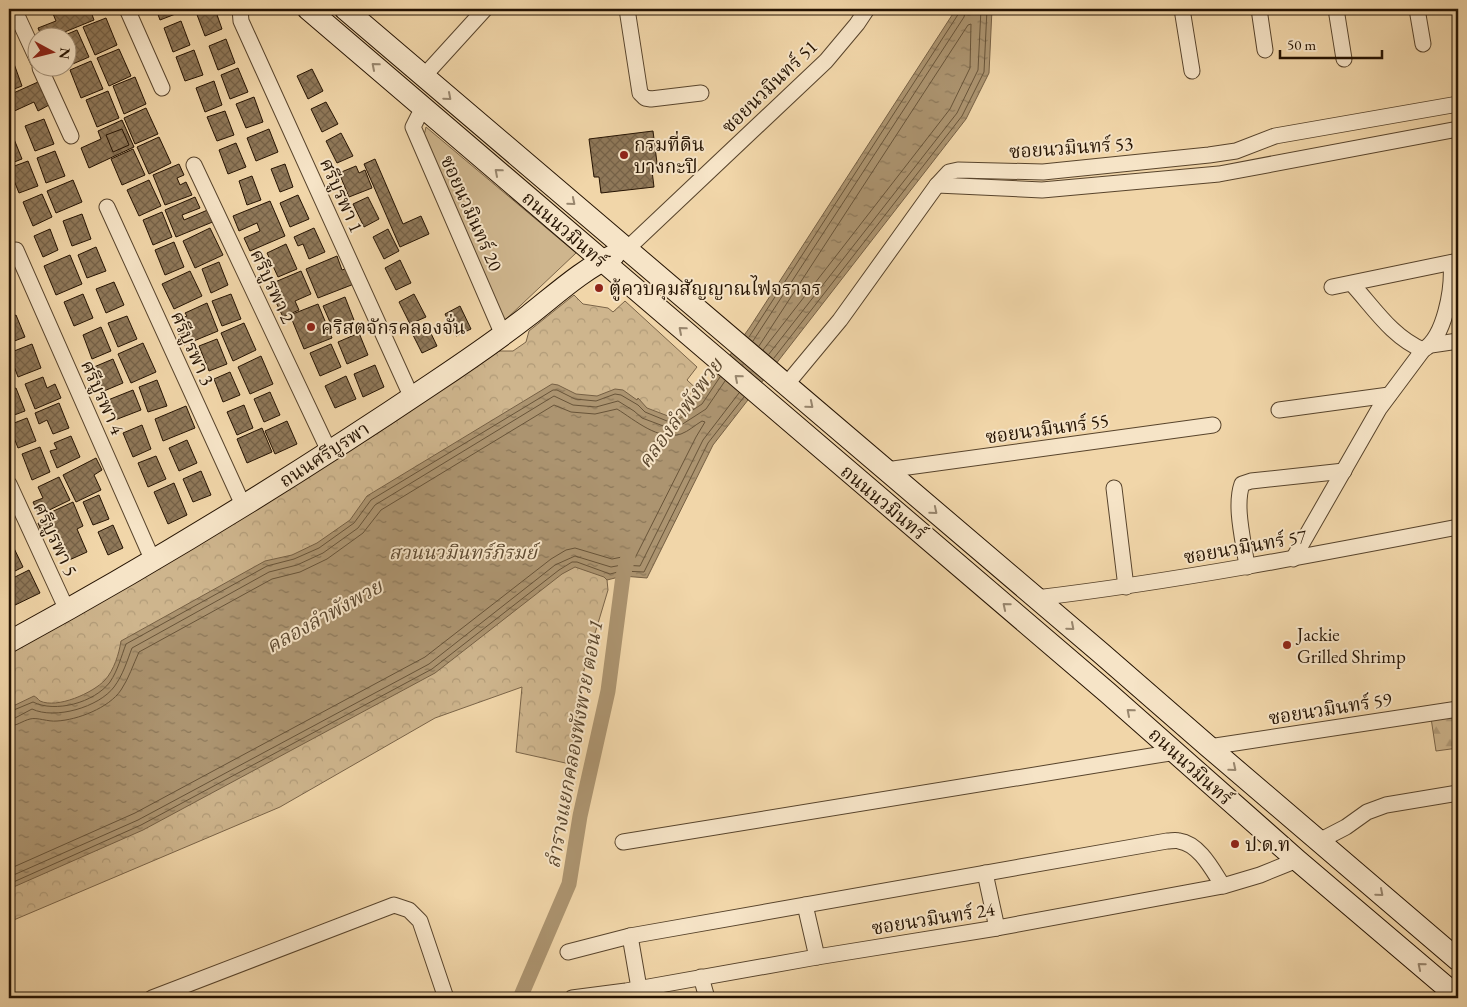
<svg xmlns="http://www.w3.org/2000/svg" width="1467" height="1007" viewBox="0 0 1467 1007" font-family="'EB Garamond','Noto Serif Thai',serif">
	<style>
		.grass { fill: #ceb58d; stroke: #7a6448 }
		.forest { fill: url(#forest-firs); stroke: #7a6448 }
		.park { fill: url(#park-crowns); stroke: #7a6448 }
		.water { fill: url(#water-ripples); stroke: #766044 }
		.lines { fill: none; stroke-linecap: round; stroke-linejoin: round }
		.shore { stroke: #685439; stroke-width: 1 }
		.canal { stroke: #ac9470; stroke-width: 15 }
		.building { fill: url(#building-cross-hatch); stroke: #251302 }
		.street-casing { stroke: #58442c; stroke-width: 17 }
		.secondary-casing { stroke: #251302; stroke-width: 23 }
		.street { stroke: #f6e4c7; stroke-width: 15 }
		.secondary { stroke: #f6e4c7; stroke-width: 21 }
		.oneway { stroke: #98866e }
		.poi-dot { fill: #8f2418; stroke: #f6e4c7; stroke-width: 2 }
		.labels { text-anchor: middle; stroke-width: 4; stroke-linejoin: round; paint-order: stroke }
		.street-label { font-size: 19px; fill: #251302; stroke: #f6e4c7 }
		.poi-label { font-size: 19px; fill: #251302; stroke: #f6e4c7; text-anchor: start }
		.park-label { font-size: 19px; font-style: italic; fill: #604c33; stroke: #f6e4c7 }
		.water-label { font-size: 20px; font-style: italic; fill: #5b472e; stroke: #f6e4c7 }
	</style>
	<defs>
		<pattern id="forest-firs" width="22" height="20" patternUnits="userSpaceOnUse" patternTransform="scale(1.25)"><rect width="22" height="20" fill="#ceb58d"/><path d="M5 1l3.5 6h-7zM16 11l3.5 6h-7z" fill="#b19b78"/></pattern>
		<pattern id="park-crowns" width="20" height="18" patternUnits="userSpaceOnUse" patternTransform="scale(1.25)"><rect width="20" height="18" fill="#ceb58d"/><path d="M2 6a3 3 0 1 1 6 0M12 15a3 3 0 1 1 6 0" fill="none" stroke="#b19b78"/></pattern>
		<pattern id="water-ripples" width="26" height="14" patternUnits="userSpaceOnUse" patternTransform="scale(1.25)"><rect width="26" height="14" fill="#ac9470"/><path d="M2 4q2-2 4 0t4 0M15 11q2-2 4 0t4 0" fill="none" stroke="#8c785a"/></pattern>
		<pattern id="building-cross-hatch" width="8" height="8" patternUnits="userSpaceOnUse" patternTransform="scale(1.25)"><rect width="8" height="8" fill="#8f7859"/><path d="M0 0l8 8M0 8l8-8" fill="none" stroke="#756147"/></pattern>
	</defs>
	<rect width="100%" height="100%" fill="#f1d6a9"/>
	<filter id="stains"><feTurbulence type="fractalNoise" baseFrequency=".004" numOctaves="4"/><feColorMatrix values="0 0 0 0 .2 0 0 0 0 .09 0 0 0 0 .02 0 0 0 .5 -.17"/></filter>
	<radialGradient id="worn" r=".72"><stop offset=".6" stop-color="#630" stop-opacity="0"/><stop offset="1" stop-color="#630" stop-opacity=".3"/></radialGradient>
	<polygon class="grass" points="426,127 576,253 503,322 423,140"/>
	<polygon class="forest" points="1458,713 1458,748 1436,751 1431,718"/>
	<polygon class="park" points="574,295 583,304 608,308 613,312 625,301 697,367 687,380 702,394 698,400 676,416 607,580 608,590 584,670 570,764 516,752 522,687 435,718 280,807 9,922 9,651 225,527 378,433 499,351 513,351 526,342 529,331"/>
	<path class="water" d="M956 9H992L989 73 966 119 713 445 647 578 623 576 607 580 604 577 575 567 562 574 435 673 143 830 9 889V708L34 696C36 697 38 699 40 701 57 709 93 693 105 680 114 670 119 654 121 641L265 561 292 555 317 543 350 520 367 496 552 384 558 385 576 394 597 396 615 389 623 390 637 400 638 398 647 408 668 416H676L698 400 750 327Z"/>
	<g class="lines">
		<g class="shore">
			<polyline points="749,337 959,13 959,9"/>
			<polyline points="753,341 964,17 966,9"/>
			<polyline points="759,346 968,25 971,24 970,68 950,109 763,350"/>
			<polyline points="769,354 957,113 978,70 981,9"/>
			<polyline points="774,358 962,116 984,72 987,9"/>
			<path d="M9 712 33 702C55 713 94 703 110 682 118 670 121 657 126 644L267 566 294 559 319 548 354 523 371 500 553 390H557L575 399 596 401 615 394 621 395 638 405 645 412 667 421H676L702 404 720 377"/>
			<path d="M9 719 15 718 32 709C55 720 99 707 114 687 123 675 127 661 132 648L269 572 297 565 323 553 358 528 375 505 554 396 573 405 596 407 618 401 634 411 642 418 666 427H678L706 409 725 381"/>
			<path d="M9 726C17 726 22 721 30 719 37 717 48 722 57 721 77 720 109 708 121 690 129 678 133 665 139 652L272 579 300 572 327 559 363 533 381 510 554 405 571 412 595 414 617 409C635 420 658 441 681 434 689 431 695 425 702 421L705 422 696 437 635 558 622 557 612 559 575 548 566 550 551 559 425 657 135 813 9 869"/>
			<polyline points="9,877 138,820 429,664 555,565 575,556 611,567 622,565 640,566 703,440 739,393"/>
			<polyline points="9,884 141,825 432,669 559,570 572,562 577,562 610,574 622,571 644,572 708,443 744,397"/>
		</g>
		<polyline class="canal" points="520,998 569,884 580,816 608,691 623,576 628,557"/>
	</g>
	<g class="building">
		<polygon points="51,9 90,9 94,20 50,38 42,38 38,28 56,21"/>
		<polygon points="156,9 176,9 178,13 160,20"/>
		<polygon points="204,9 215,9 222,29 205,36 196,12"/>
		<polygon points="106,18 117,45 95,55 83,27"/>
		<polygon points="181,21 190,45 173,52 164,28"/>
		<polygon points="77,30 89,57 68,66 68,38 58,38"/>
		<polygon points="226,39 235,63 218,70 209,46"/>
		<polygon points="119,49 131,76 109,86 97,58"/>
		<polygon points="194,50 203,75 185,81 176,57"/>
		<polygon points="13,61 22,86 9,91 9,62"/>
		<polygon points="91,61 103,89 81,98 70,70"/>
		<polygon points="238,68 248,92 230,99 221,75"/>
		<polygon points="312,69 323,91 308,99 297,76"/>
		<polygon points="135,77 146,104 124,114 113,86"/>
		<polygon points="214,81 222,105 205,112 196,88"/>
		<polygon points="38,82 49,105 38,111 34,102 10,113 9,95"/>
		<polygon points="108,91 119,118 97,127 86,100"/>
		<polygon points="254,97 263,122 246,128 236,104"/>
		<polygon points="326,102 338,124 322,132 311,109"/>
		<polygon points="146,108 158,134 135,144 124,118"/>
		<polygon points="225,111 234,135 217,141 207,117"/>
		<polygon points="44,119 54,144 35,151 25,126"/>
		<polygon points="122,120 134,147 89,168 81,148 101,139 98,131"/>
		<polygon points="122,129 129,145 113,152 106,135"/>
		<polygon points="269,129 278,152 256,161 247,138"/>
		<polygon points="653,131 658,171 652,171 654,187 601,193 599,177 594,177 589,139"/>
		<polygon points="341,133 353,156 337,163 326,141"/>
		<polygon points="12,134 22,159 9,164 9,136"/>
		<polygon points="159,137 171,163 149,174 137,147"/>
		<polygon points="236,143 246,167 228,174 219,150"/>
		<polygon points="133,149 145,175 122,185 111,159"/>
		<polygon points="55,151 65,176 46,183 37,158"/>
		<polygon points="375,159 403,224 421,216 429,234 400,247 364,164"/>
		<polygon points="28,161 38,186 19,193 9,168"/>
		<polygon points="179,164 184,175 177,178 180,185 186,182 192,195 165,205 153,175"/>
		<polygon points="285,164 293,187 280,192 271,169"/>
		<polygon points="356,166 359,173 365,170 372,188 349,197 339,173"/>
		<polygon points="252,176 261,200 247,205 239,181"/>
		<polygon points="73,180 82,202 56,213 47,191"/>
		<polygon points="149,180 161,206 139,216 127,190"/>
		<polygon points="42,194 52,217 33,226 23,202"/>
		<polygon points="298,195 309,219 290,227 280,203"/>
		<polygon points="195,197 200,208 182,215 184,220 210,209 215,221 176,237 165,210"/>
		<polygon points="368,197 379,219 364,227 353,204"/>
		<polygon points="270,201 285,236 250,251 244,238 260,231 257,223 239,231 233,216"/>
		<polygon points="162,212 172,237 153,245 143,220"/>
		<polygon points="82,214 91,239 72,246 63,221"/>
		<polygon points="210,228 223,255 195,268 183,241"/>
		<polygon points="314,228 325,252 309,259 303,244 298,246 294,237"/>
		<polygon points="50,229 58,250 43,257 34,236"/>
		<polygon points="388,229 399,251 384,259 373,237"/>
		<polygon points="174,242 184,267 165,275 155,250"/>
		<polygon points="286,244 297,269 278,277 267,253"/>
		<polygon points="96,247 106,271 87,278 78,255"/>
		<polygon points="70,255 82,284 56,295 44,266"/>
		<polygon points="337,256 342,270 348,268 354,284 318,298 306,269"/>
		<polygon points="400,260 411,283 396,290 385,268"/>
		<polygon points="219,262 228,285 211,293 202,269"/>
		<polygon points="190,271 202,296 174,309 162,284"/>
		<polygon points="301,271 311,294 295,301 299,310 283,317 274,298 280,295 275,282"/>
		<polygon points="114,282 124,305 106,313 96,289"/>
		<polygon points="83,294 93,318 74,326 64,302"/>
		<polygon points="231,294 241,319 222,326 212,301"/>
		<polygon points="414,294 426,317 410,324 399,302"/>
		<polygon points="345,297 354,320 333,329 323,306"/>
		<polygon points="207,303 218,331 184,345 177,330 183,327 180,319 187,316 185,313"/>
		<polygon points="318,304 332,338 304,349 290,315"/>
		<polygon points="460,306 471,329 456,336 445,314"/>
		<polygon points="16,315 25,337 9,343 9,318"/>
		<polygon points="127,316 137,339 118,347 108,323"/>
		<polygon points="244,323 256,350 233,361 221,333"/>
		<polygon points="426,323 437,346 422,353 411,331"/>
		<polygon points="101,327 111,351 92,359 83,335"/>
		<polygon points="359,333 368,355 347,364 338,342"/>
		<polygon points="217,339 227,364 209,371 199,346"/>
		<polygon points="143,343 156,372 131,383 118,354"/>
		<polygon points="32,344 41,368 18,377 9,353"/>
		<polygon points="331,344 341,367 320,376 310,353"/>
		<polygon points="261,356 273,384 250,394 238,367"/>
		<polygon points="113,359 123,383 104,391 94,367"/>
		<polygon points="375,365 384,387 363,397 354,374"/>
		<polygon points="230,372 240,395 223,402 214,379"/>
		<polygon points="346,376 356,399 335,408 325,386"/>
		<polygon points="43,377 47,388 55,384 61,398 35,409 25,384"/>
		<polygon points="157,380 167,406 148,412 139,387"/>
		<polygon points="16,388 25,411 9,417 9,390"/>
		<polygon points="133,390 141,410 115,420 108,400"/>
		<polygon points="270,392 280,415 264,422 254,399"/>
		<polygon points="59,403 69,428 53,434 47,420 39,424 35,413"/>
		<polygon points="244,405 253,428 237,435 227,412"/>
		<polygon points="186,406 195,428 163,441 155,419"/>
		<polygon points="27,418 36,441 18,448 9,425"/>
		<polygon points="287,421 297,444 275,454 265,431"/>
		<polygon points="142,425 151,449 133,457 123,433"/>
		<polygon points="262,428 272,452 247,463 237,439"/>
		<polygon points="71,436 80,457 57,468 50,451 57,449 54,443"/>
		<polygon points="187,440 197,463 179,471 169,448"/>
		<polygon points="40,447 50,472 32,480 22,454"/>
		<polygon points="156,456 166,479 148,487 138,463"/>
		<polygon points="96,458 102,470 94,475 101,490 76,502 63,475"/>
		<polygon points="201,471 211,495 193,502 183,479"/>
		<polygon points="59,477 70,500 39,515 33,502 43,498 38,487"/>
		<polygon points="174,483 187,515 168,524 154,492"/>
		<polygon points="99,495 109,519 93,525 83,502"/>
		<polygon points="73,502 83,526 77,529 87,552 67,561 53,528 42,533 38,523 47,519 45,515"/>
		<polygon points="113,525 123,548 108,555 98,532"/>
		<polygon points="11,542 23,567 9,574 9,543"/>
		<polygon points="29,570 40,593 11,607 9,602 9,580"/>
	</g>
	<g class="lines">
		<defs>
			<g id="street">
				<polyline points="14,9 38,61"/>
				<polyline points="127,9 162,88"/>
				<polyline points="240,9 241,21 412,398"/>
				<polyline points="627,9 640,93 645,98 651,99 701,93"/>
				<polyline points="1182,9 1192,71"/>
				<polyline points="1259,9 1265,50"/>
				<polyline points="1336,9 1344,59"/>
				<polyline points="1417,9 1423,44"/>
				<polyline points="40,68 71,136"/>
				<polyline points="424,76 485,9"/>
				<polyline points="425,109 418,117 413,127 503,335"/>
				<polyline points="194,165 329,451"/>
				<polyline points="937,185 1042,190 1219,174 1458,129"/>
				<polyline points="107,207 243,505"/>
				<polyline points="628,248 826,61 857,24 867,9"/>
				<polyline points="16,250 153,561"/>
				<path d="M1352 284C1374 308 1392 337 1423 350"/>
				<polyline points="1332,287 1458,261"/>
				<polyline points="1431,345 1458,341"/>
				<polyline points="786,385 840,320 937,185 949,172 958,170 1043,172 1209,155 1236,151 1275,136 1458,104"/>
				<polyline points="1279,410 1389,395"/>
				<polyline points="886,470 1213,425"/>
				<polyline points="9,484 67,610"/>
				<polyline points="1114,488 1126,587"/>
				<path d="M1293 559 1379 409 1423 350C1445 337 1453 288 1451 263"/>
				<path d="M1247 567C1244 542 1234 507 1242 484L1251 481 1344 471"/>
				<path d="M1036 598C1178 581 1318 554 1458 527"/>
				<polyline points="1209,747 1458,709"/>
				<polyline points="1319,841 1346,827 1367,812 1386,805 1458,793"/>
				<polyline points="623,842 1176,752"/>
				<polyline points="985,873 997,928"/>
				<polyline points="805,905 817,957"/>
				<polyline points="630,936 639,988"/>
				<path d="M568 952 630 936 1167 841C1171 841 1176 840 1179 841 1200 844 1213 871 1223 886"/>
				<polyline points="701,977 707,998"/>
				<polyline points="152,998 394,905 409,910 420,921 446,998"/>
				<polyline points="572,998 626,991 817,957 997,928 1223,886 1260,875 1297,860"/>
			</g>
			<g id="secondary">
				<polyline points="308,9 1108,693 1297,860 1458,997"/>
				<polyline points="345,9 1101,653 1209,747 1458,960"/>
				<path d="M9 642C154 563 295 476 432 384 465 362 497 340 528 316 555 295 583 269 614 255"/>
			</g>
		</defs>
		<use href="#street" class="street-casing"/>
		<use href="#secondary" class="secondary-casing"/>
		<use href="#street" class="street"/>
		<use href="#secondary" class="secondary"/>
	</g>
	<defs><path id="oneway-chevron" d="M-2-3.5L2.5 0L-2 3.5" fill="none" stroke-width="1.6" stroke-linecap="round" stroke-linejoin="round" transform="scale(1.25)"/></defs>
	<g class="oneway">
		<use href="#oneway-chevron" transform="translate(375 66) rotate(-139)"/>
		<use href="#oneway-chevron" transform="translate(448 97) rotate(41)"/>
		<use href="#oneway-chevron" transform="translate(498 172) rotate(-139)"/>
		<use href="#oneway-chevron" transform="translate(572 202) rotate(40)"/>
		<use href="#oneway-chevron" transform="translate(682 330) rotate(-139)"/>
		<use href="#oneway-chevron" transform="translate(738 378) rotate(-139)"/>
		<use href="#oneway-chevron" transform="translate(810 405) rotate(40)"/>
		<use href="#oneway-chevron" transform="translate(934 511) rotate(40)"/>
		<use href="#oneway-chevron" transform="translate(1006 606) rotate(-140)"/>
		<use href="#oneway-chevron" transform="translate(1071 627) rotate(41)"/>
		<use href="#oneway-chevron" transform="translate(1130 712) rotate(-139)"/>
		<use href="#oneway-chevron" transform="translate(1233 768) rotate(40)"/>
		<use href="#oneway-chevron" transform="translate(1380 893) rotate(41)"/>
		<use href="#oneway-chevron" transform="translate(1421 966) rotate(-140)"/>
	</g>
	<g class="poi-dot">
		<circle cx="624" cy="155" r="5"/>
		<circle cx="599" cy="288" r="5"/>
		<circle cx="311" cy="327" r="5"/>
		<circle cx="1287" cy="645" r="5"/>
		<circle cx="1235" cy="844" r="5"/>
	</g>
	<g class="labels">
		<g class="street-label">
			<text transform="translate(769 86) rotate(-44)" y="7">ซอยนวมินทร์ 51</text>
			<text transform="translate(1071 147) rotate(-4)" y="7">ซอยนวมินทร์ 53</text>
			<text transform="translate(342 195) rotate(66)" y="7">ศรีบูรพา 1</text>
			<text transform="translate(472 213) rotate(66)" y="7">ซอยนวมินทร์ 20</text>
			<text transform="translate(565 229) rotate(41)" y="7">ถนนนวมินทร์</text>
			<text transform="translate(273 286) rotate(65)" y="7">ศรีบูรพา 2</text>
			<text transform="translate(193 348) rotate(66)" y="7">ศรีบูรพา 3</text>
			<text transform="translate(103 397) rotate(66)" y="7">ศรีบูรพา 4</text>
			<text transform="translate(1047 428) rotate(-8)" y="7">ซอยนวมินทร์ 55</text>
			<text transform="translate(324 454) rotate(-33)" y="7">ถนนศรีบูรพา</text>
			<text transform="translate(884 502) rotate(40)" y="7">ถนนนวมินทร์</text>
			<text transform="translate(56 539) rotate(65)" y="7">ศรีบูรพา 5</text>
			<text transform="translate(1245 546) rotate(-10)" y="7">ซอยนวมินทร์ 57</text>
			<text transform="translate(1330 708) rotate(-9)" y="7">ซอยนวมินทร์ 59</text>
			<text transform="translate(1191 766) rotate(42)" y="7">ถนนนวมินทร์</text>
			<text transform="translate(933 918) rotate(-9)" y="7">ซอยนวมินทร์ 24</text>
		</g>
		<g class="poi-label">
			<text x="634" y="151">กรมที่ดิน<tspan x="634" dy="22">บางกะปิ</tspan></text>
			<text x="609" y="295">ตู้ควบคุมสัญญาณไฟจราจร</text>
			<text x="321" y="334">คริสตจักรคลองจั่น</text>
			<text x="1297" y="641">Jackie<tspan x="1297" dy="22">Grilled Shrimp</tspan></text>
			<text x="1245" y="851">ป.ด.ท</text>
		</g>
		<g class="park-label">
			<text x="463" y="559">สวนนวมินทร์ภิรมย์</text>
		</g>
		<g class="water-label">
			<text transform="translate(680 413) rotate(-54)" y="7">คลองลำพังพวย</text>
			<text transform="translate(324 616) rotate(-29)" y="7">คลองลำพังพวย</text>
			<text transform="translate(574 744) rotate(-80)" y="7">ลำรางแยกคลองพังพวย ตอน 1</text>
		</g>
	</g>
	<rect width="1467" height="1007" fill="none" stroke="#f1d6a9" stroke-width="30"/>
	<rect x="10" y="10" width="1447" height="987" fill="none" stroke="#251302" stroke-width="2.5"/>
	<rect x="15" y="15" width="1437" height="977" fill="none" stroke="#251302"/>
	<g transform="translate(52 52) rotate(97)"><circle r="24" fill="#f6e4c7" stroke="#a29078"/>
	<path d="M0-4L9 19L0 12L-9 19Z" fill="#8f2418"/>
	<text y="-8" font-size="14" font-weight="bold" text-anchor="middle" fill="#251302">N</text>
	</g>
	<path d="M1280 50v8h102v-8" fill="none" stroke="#251302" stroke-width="2.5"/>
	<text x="1287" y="50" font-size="15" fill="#251302" stroke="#f6e4c7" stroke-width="4" paint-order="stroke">50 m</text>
	<rect width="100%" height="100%" filter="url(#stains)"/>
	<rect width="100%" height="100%" fill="url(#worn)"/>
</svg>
